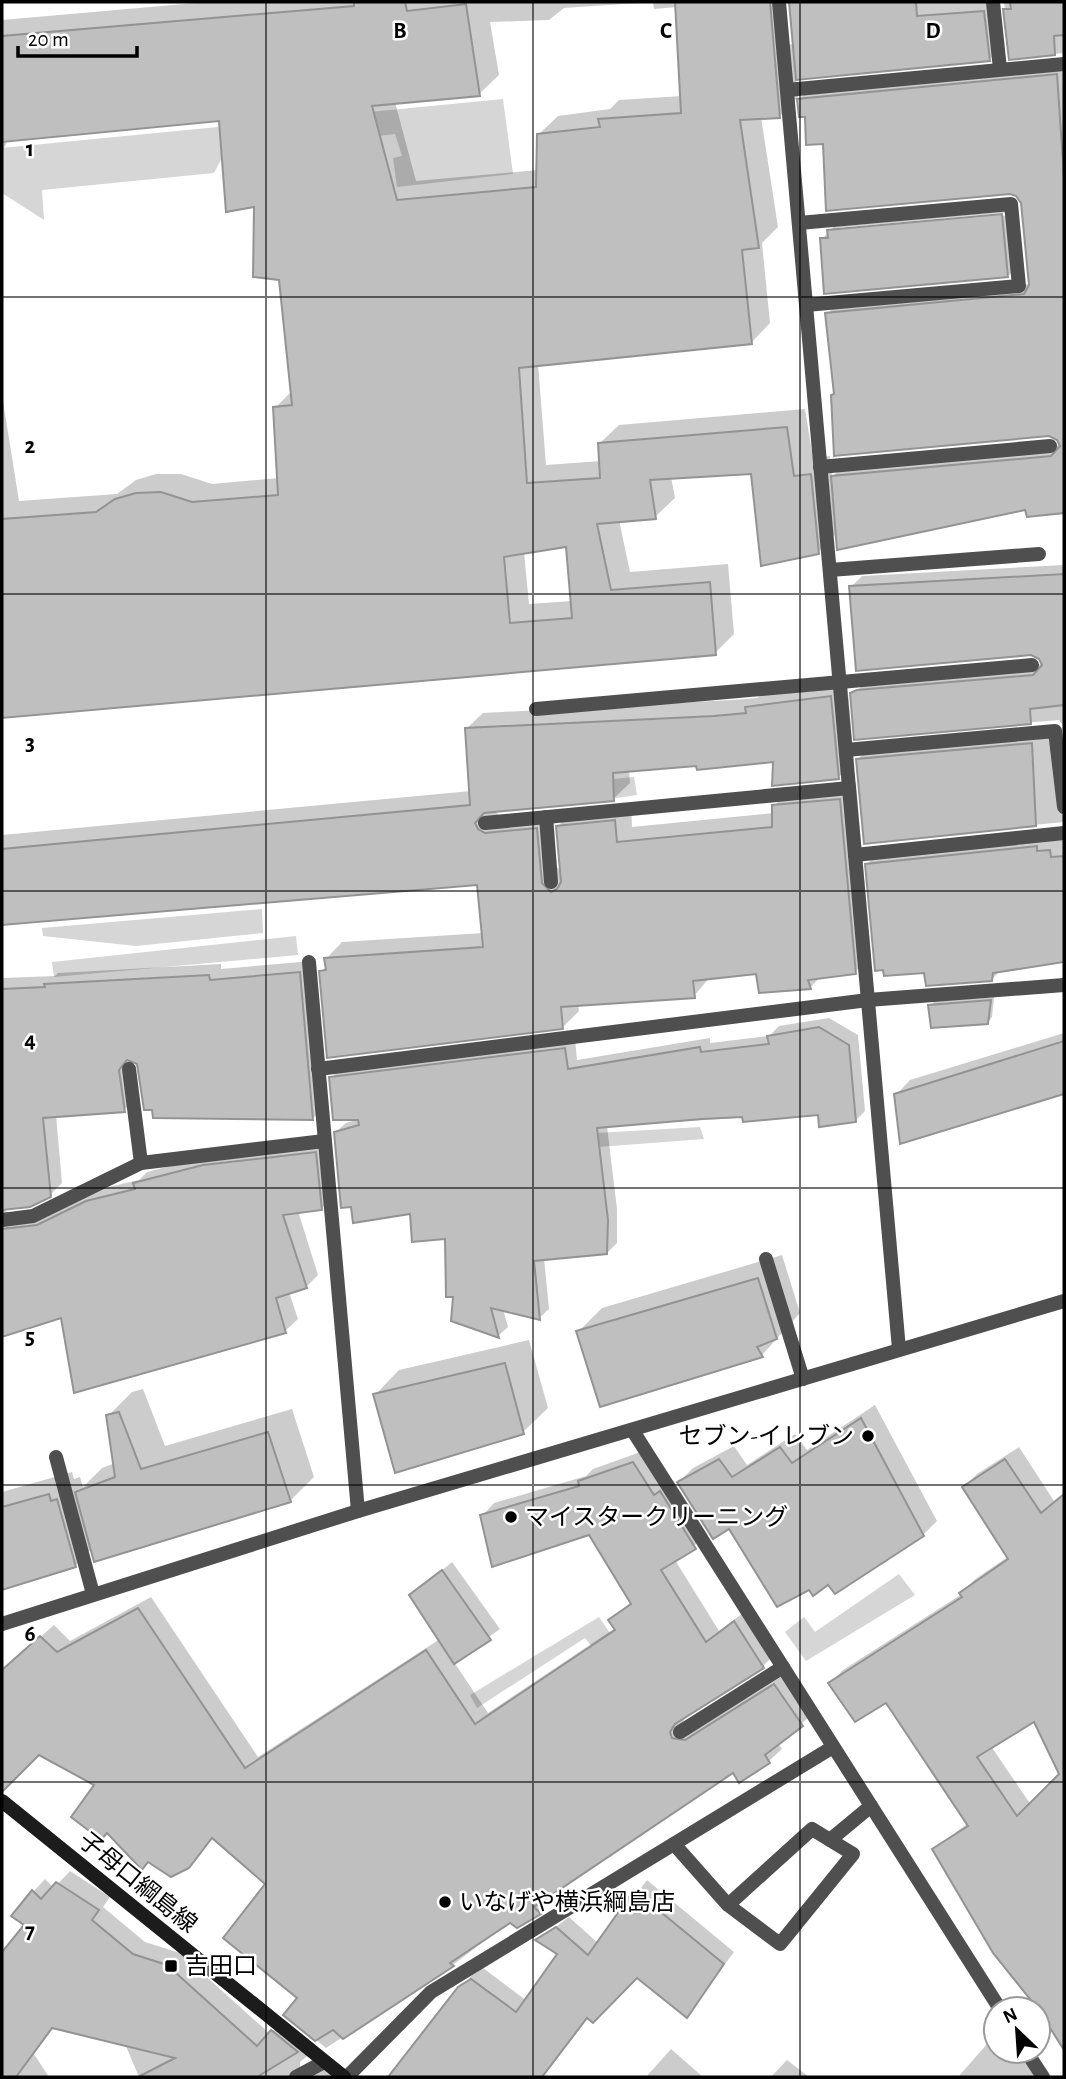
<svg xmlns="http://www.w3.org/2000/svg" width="1066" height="2079" viewBox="0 0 1066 2079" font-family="'Alegreya Sans','Noto Sans JP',sans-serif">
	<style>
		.green { fill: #d6d6d6 }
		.shadow { fill: #0003; fill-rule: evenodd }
		.building { fill: #bfbfbf; stroke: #939393; stroke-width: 2; fill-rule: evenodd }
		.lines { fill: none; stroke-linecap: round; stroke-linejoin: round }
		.service { stroke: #4f4f4f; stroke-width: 14 }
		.minor { stroke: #4f4f4f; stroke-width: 14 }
		.tertiary { stroke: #4f4f4f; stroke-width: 14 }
		.secondary { stroke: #1c1c1c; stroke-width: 14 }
		.grid { fill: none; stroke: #000; stroke-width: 2; stroke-opacity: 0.55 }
		.poi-dot { fill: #000; stroke: #fff; stroke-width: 2.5 }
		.labels { text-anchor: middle; stroke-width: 5; stroke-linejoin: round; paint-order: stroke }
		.poi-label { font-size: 24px; fill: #000; stroke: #fff; text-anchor: start }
		.street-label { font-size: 24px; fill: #000; stroke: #fff }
		.grid-label { font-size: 23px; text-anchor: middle; font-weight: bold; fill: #000; stroke: #fff; stroke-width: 5; stroke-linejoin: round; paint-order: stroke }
	</style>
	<rect width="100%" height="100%" fill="#fff"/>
	<g class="green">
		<polygon points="503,99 513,174 397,187 393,158 402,156 395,134 224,154 214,173 42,190 44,220 2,193 2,148"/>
		<polygon points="634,777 637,795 575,804 573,783"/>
		<polygon points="262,909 263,933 136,946 43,936 42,928"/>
		<polygon points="296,936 298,955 54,977 52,962"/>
		<polygon points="700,1127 704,1139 598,1147 596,1133"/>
		<polygon points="899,1574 915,1595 806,1661 785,1632 804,1617 815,1632"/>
		<polygon points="599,1617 633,1667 617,1679 585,1638 477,1708 470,1695"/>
	</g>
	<g class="shadow">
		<path d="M207 2H775L784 45 795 44 793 2H995L1000 49 989 60 796 78 798 97 779 117H761L778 227 762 243 770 323 751 343 538 364 546 465 601 461 599 444 619 425 805 409 813 458 830 456 832 477 844 465 1061 445 1059 439 1049 435 836 392 827 314 838 303 1030 284 1022 202 1017 194 824 142 799 99 810 88 1064 64V514L1028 515 1027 508 838 532 818 552 752 472 671 477 675 498 655 517 619 520 630 572 728 564 734 634 715 653 2 716V395L19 501 117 494 136 480 156 474H181L212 484 279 478 275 408 292 391 281 279 256 205 221 119 8 140 2 152V20ZM653 2 654 9 677 7 682 96 619 100 610 109 558 116 538 135V170L416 181 395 102 479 94 499 75 490 22 549 20 564 8ZM568 545 572 601 529 604 524 552Z"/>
		<polygon points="1004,2 1064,2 1064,53 1010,58"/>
		<path d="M1012 205 1018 266 1008 276 822 239 839 221ZM1011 212V215L831 232 835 228Z"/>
		<polygon points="1064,565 1064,727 1059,720 856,738 852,694 870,680 1043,664 1041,658 851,587 862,576"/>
		<polygon points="847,680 854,761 838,778 775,760 629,770 630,783 613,799 494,811 502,817 553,812 557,867 561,871 558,826 574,810 631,805 632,827 774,813 774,806 790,789 856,783 871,956 855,972 821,976 810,988 757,972 710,977 694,996 578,1004 579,1011 563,1027 321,972 327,966 326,959 342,942 483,933 479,883 2,923 2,835 471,791 466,729 483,713 732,700 757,698 764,692"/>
		<polygon points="1057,731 1064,784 1064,822 865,842 858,759 869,748"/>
		<polygon points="1064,834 1064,961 1001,970 992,979 925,971 867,864 878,853"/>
		<polygon points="312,961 325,1106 313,1118 131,1059 136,1098 124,1110 56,1115 62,1183 50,1195 3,1209 15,1218 100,1189 139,1180 147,1172 217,1154 328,1140 333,1197 321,1209 298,1211 318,1275 306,1287 289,1292 298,1319 285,1331 63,1316 2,1335 2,978 55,976 58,973 221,964 221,969"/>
		<polygon points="994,997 992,1017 988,1022 930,1006 935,1001"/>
		<polygon points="829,1018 858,1035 865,1111 855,1121 819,1113 607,1126 617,1209 617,1243 607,1253 544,1258 549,1309 539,1318 503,1309 508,1327 498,1336 455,1295 446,1238 411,1212 336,1132 346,1123 356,1120 331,1078 341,1068 575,1039 577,1060 710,1038 710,1043 769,1036 779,1026"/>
		<polygon points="1064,1033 1064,1092 901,1142 896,1095 910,1080"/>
		<polygon points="782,1255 800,1313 762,1355 578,1332 602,1308"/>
		<polygon points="529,1340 548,1408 523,1432 375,1395 399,1370"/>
		<polygon points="143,1389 165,1446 292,1409 314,1477 290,1501 92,1548 75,1566 2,1588 2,1492 72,1472 74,1479 80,1477 83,1487 102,1468 115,1463 108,1416 132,1392"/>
		<polygon points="875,1405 937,1521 923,1535 828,1582 810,1588 729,1527 679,1482 693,1468 734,1446 747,1465 795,1434 807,1450"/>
		<path d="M1019 1447 1054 1501 1064 1493V2051L1038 2009 995 1952 934 1849 968 1823 886 1701 830 1683 843 1670 962 1594 974 1580 1009 1556 964 1487 977 1474ZM1035 1719 1061 1775 1031 1805 991 1746Z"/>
		<polygon points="646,1450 666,1484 673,1480 708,1535 675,1560 719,1631 747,1610 775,1654 763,1666 685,1715 683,1724 689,1729 699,1728 787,1673 814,1713 778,1743 782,1749 769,1761 739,1780 733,1770 547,1896 552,1900 540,1912 517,1926 510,1921 453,1965 326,2048 286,2015 300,1998 267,1883 214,1837 188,1866 149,1861 142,1868 96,1785 39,1753 16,1776 2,1764 2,1671 54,1625 70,1641 151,1597 258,1757 440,1639 411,1596 452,1562 500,1629 454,1662 488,1713 615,1628 610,1620 631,1602 590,1533 482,1516 494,1503 586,1476 593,1469"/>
		<polygon points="70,1871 110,1897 103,1907 145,1942 180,1953 270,2034 284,2019 318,2047 300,2062 300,2070 327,2067 334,2077 139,2077 125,2044 54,2027 34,2054 49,2077 2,2077 2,1953 26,1925 33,1892 45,1879 54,1888"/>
		<polygon points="647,1880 734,1952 687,2015 637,1976 588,2017 543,2077 405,2077 396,2070 471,1976 483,1968 527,2001 560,1954 538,1940 569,1917 599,1944"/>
		<polygon points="995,2035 996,2051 1014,2051 1044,2077 958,2077"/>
		<polygon points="671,2049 703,2077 646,2077"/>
		<polygon points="787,2060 809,2077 771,2077"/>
	</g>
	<g class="building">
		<path d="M354 2H405L407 11 466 4 480 96 372 106 397 200 536 187 537 134 600 127 598 119 681 113 675 2H770L780 118 740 120 759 248 742 250 752 344 519 368 527 483 600 478 598 443 787 427 794 476 811 474 819 554 761 566 751 474 650 480 656 519 597 524 611 590 710 582 716 655 2 718V519L96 512 115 499 136 493 161 492 192 502 278 495 273 407 292 405 279 280 253 277 254 207 226 212 219 121 2 142V36L354 6ZM566 547 572 618 510 623 504 557Z"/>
		<polygon points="789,2 916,2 917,16 984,11 990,61 796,80"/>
		<polygon points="1010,2 1064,2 1064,35 1054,36 1055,55 1009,60 1003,9 1011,9"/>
		<polygon points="1057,74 1064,177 1064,513 1027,517 1025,510 837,550 831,476 1051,456 1060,446 1057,440 1049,436 834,456 831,395 834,394 825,313 1024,294 1029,285 1021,203 1016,196 1010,194 826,211 823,144 806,145 805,117 799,117 797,99"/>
		<polygon points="1002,214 1008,277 824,294 820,238 828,238 827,230"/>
		<polygon points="1064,574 1064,705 1030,709 1031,724 854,740 850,693 857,690 1033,675 1042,665 1039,659 1031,655 856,671 849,586"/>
		<polygon points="831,696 839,779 772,786 773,762 697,770 696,766 613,773 614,801 484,813 475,823 478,829 485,833 537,828 542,883 551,892 557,889 561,882 556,826 615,820 617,842 772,827 772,805 840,799 856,974 808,980 811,989 759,993 756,974 693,981 695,998 561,1007 563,1029 327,1058 319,971 326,970 324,958 483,947 477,885 2,925 2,849 470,805 465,728 714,716 746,713 745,707"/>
		<polygon points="1032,743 1036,826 864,844 856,759"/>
		<polygon points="1037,846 1037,851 1050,850 1051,857 1064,856 1064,962 993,973 992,981 926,986 924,973 884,976 883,970 875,971 865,864"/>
		<polygon points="300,972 313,1120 153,1118 152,1110 144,1110 137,1064 127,1060 119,1070 125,1112 43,1118 51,1197 30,1207 2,1210 2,989 45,987 44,984 209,975 210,980"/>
		<polygon points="991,1000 988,1024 931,1028 928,1005"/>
		<polygon points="819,1027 849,1045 856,1122 819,1127 818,1115 743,1122 742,1117 702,1119 597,1128 608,1220 607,1254 534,1261 540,1320 491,1308 499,1338 451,1321 453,1297 446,1297 445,1239 412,1242 410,1214 353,1223 351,1207 341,1208 334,1132 359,1125 358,1120 333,1120 329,1077 565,1048 568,1069 700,1047 701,1052 769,1044 767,1036"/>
		<polygon points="1064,1041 1064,1094 900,1144 894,1094"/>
		<polygon points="316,1152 322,1210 283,1215 307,1288 276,1298 286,1333 74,1393 61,1318 2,1337 2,1229 37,1225 86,1201 135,1189 133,1183 203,1165"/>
		<polygon points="758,1278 777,1339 757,1347 763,1357 600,1407 576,1331"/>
		<polygon points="505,1363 524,1434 395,1473 373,1394"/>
		<polygon points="119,1412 141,1469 268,1432 291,1502 94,1562 75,1492 115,1477 106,1415"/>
		<polygon points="861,1418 924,1536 835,1594 828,1585 813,1596 809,1590 777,1607 729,1529 713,1539 677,1482 719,1459 732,1477 780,1447 792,1463"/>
		<path d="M1005 1459 1041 1513 1064 1494V2050L1038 2009 993 1953 932 1849 968 1826 886 1703 855 1722 828 1683 962 1597 959 1593 1008 1559 962 1487ZM1034 1722 1059 1774 1017 1816 977 1757Z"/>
		<polygon points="633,1462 654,1495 660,1491 696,1549 661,1570 706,1642 734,1621 764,1668 675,1724 670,1732 672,1738 685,1740 774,1684 803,1726 765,1755 770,1763 739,1783 733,1773 534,1907 541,1914 517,1928 510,1923 450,1963 454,1966 343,2039 333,2030 315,2041 283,2015 297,1998 223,1938 265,1884 212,1838 189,1868 171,1877 148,1862 142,1870 107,1833 101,1840 71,1817 94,1785 39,1755 2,1792 2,1670 40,1636 57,1652 138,1608 245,1768 426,1650 475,1724 615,1630 608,1620 631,1604 589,1535 492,1567 480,1515 579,1486 578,1481"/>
		<polygon points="49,1494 51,1501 57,1499 76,1567 2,1590 2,1507"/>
		<polygon points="442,1570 491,1640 454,1664 409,1595"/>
		<polygon points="56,1882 99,1910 92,1920 133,1954 167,1965 257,2046 271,2030 298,2052 257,2077 138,2077 175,2058 52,2028 16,2077 2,2077 2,1952 24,1925 11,1916 32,1890 41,1899"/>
		<polygon points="634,1890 724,1964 687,2018 637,1978 593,2023 587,2018 542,2077 388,2077 458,1987 471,1979 516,2012 557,1954 535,1940 556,1927 588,1955"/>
	</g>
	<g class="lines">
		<g class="service">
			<polyline points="993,2 1000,69"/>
			<polyline points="787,90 1064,64"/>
			<polyline points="799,223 1011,204 1019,286 806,305"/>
			<polyline points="820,467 1050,446"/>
			<polyline points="830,570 1039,554"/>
			<polyline points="536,709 1032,665"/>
			<polyline points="846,750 1055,731 1064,807"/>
			<polyline points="546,817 551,882"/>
			<polyline points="485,823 849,788"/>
			<polyline points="855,855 1064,833"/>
			<polyline points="129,1069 141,1163"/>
			<polyline points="318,1069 868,1000 1064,985"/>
			<polyline points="766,1259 803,1379"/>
			<polyline points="56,1457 93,1594"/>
			<polyline points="680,1732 783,1667"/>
			<polyline points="830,1840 871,1806"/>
			<polyline points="674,1844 728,1905 780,1944 853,1854 812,1829 728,1905"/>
		</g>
		<g class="minor">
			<polyline points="779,2 899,1349"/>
			<polyline points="309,962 358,1511"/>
			<polyline points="2,1220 33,1216 141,1163 324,1141"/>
			<polyline points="633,1431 1000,2009"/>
			<polyline points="1026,2051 1043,2077"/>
			<polyline points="296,2077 324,2062"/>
			<polyline points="347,2077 431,1992 833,1747"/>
		</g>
		<polyline class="tertiary" points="2,1624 358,1511 1064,1301"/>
		<polyline class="secondary" points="2,1801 344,2077"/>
	</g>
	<path class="grid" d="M266 2V2077M533 2V2077M800 2V2077M2 297H1064M2 594H1064M2 891H1064M2 1188H1064M2 1485H1064M2 1782H1064"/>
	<g class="poi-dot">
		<circle cx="868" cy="1436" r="7"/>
		<circle cx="511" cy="1517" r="7"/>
		<circle cx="445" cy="1902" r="7"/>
		<rect x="164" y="1959" width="14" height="14" rx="3.5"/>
	</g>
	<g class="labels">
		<g class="poi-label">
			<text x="854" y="1444" text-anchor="end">セブン-イレブン</text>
			<text x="525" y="1525">マイスタークリーニング</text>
			<text x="459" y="1910">いなげや横浜綱島店</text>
			<text x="185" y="1974">吉田口</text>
		</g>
		<g class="street-label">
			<text transform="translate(138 1882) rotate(39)" y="8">子母口綱島線</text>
		</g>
	</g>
	<g class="grid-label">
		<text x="400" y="38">B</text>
		<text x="666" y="38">C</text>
		<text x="933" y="38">D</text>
		<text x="30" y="156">1</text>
		<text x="30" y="453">2</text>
		<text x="30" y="750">3</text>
		<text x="30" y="1047">4</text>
		<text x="30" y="1344">5</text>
		<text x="30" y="1641">6</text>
		<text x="30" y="1938">7</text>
	</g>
	<rect width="1066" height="2079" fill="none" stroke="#000000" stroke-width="7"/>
	<g transform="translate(1017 2030) rotate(335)"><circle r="33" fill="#ffffff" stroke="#999999" stroke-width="2"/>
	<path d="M0-5L12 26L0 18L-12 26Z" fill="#000000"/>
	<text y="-10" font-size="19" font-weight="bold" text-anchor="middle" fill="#000000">N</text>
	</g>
	<path d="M18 46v10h119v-10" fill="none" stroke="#000000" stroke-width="3.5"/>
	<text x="28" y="46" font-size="21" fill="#000000" stroke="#ffffff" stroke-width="5" paint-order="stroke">20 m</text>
</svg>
